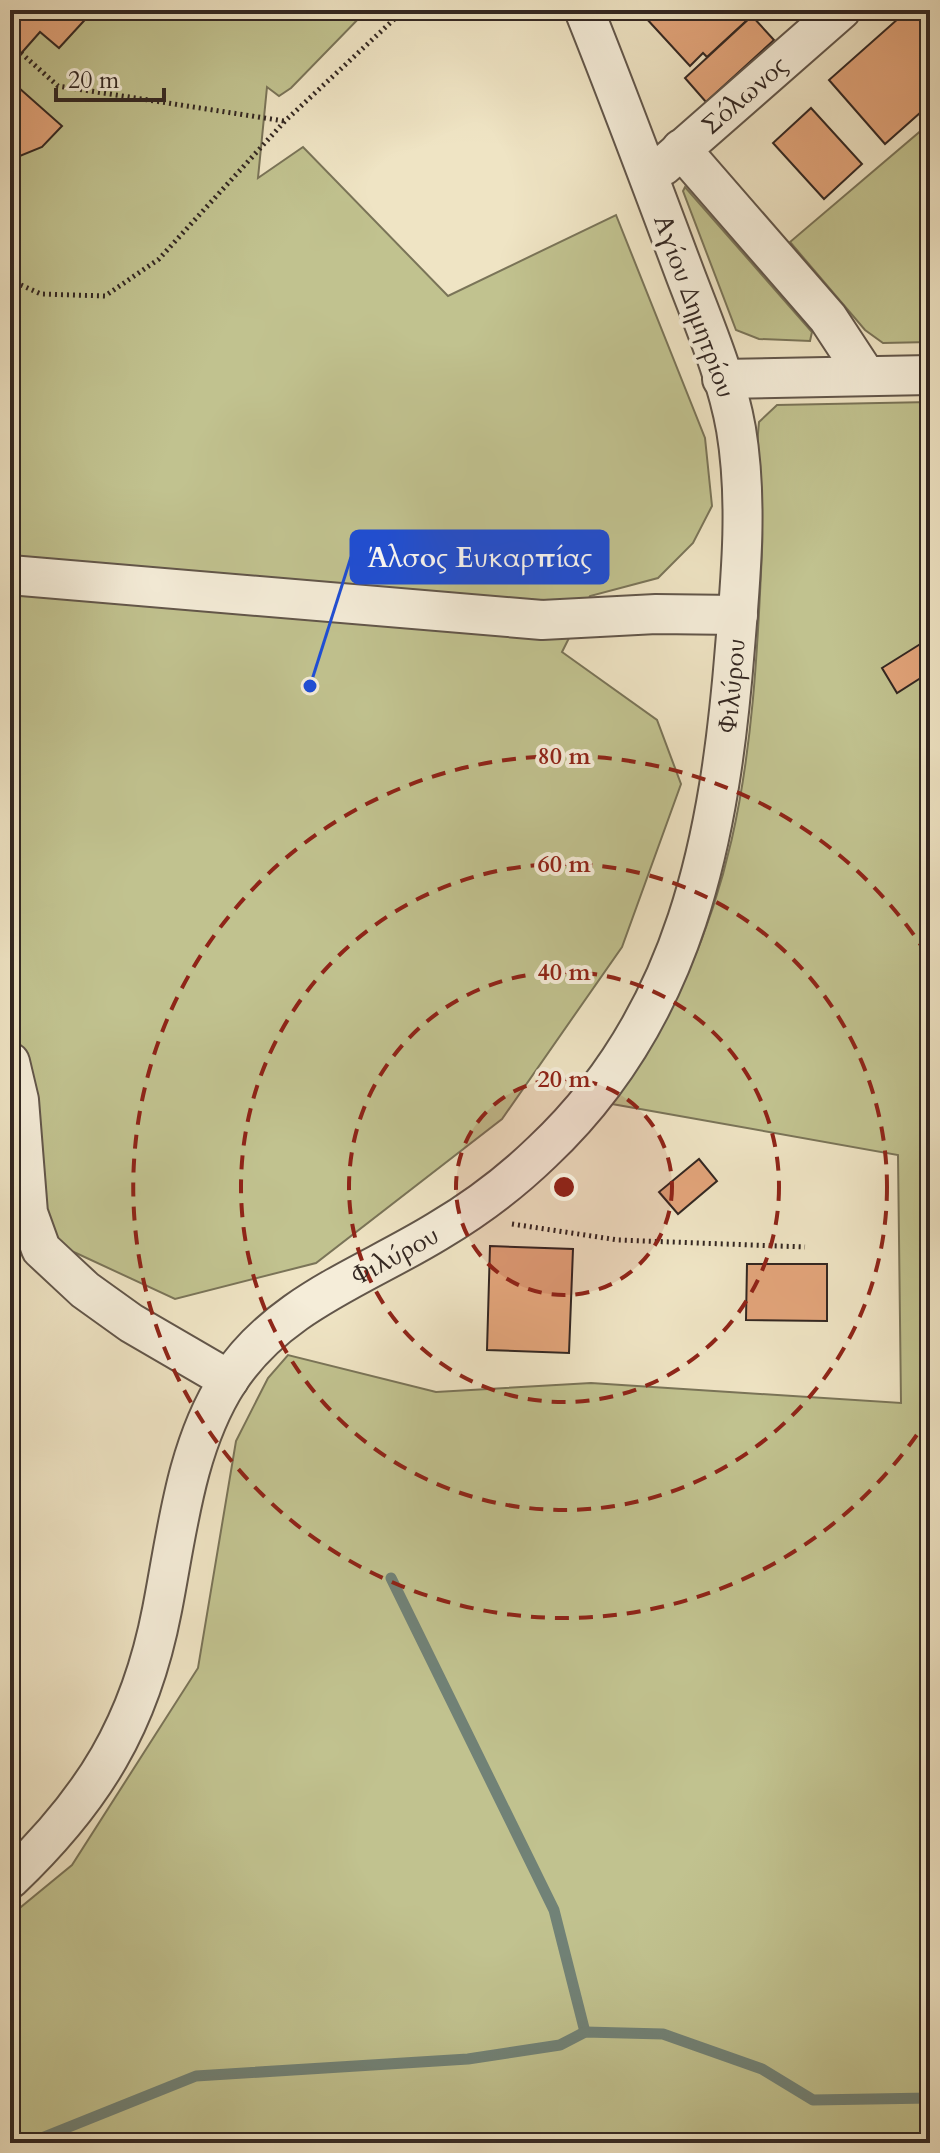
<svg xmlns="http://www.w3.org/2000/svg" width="940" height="2153" viewBox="0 0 940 2153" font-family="Cardo,serif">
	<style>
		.green { fill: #c1c28f; stroke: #7a7458; stroke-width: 2 }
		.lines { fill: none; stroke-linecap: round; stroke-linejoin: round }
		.stream { stroke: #718277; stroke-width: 11 }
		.building { fill: #e2a47a; stroke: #332722; stroke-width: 2 }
		.minor-casing { stroke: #62564a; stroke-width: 42 }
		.path { stroke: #332722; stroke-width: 5; stroke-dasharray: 2 4; stroke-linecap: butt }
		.minor { stroke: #f5edd9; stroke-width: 38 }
		.ring { fill: none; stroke: #8f2418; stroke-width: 4; stroke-dasharray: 14 10 }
		.labels { text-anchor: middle; stroke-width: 8; stroke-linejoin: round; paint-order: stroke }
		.street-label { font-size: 26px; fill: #332722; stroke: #f5edd9 }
		.centre { fill: #8f2418; stroke: #f5edd9; stroke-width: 4 }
		.ring-label { font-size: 24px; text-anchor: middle; font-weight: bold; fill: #8f2418; stroke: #f5edd9; stroke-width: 8; stroke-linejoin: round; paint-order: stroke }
		.leader { fill: none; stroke: #1d4ed8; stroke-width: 3 }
		.callout-dot { fill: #1d4ed8; stroke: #f5edd9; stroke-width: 3 }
		.callout { fill: #1d4ed8; stroke: #1d4ed8; stroke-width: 3 }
		.callout-label { font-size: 28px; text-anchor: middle; font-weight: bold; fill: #fff }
	</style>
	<rect width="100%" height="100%" fill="#efe4c4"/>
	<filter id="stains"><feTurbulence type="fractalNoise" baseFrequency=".0025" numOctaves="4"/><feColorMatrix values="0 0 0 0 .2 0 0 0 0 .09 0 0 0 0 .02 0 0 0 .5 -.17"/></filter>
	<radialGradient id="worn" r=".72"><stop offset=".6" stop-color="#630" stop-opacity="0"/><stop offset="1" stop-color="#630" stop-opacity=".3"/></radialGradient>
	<g class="green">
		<polygon points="10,10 367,10 291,88 279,96 267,87 258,178 303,147 448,296 616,215 705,438 712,506 693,543 658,578 590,596 562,652 657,720 681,784 622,947 502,1119 316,1263 175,1299 76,1253 10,1228"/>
		<polygon points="930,123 930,342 883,343 865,330 790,242"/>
		<polygon points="685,187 812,332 810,341 759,339 736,330 683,191"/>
		<path d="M930 402V2143H10V1916L72 1865 198 1668 236 1441 268 1378 288 1355 436 1392 591 1383 901 1403 898 1155 612 1104C740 926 753 762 762 550 764 507 754 463 759 422L777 405Z"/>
	</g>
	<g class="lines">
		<g class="stream">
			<polyline points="391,1578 554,1910 585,2032"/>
			<polyline points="29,2143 196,2076 468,2059 560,2045 585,2032 663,2034 762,2069 813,2100 930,2098"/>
		</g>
	</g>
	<g class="building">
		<polygon points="10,10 92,10 93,11 59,48 40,32 10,66"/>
		<polygon points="653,10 758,10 707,57 703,53 690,66 645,17"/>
		<polygon points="908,10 930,10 930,104 885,144 829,80"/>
		<polygon points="752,16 774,40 706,102 685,78"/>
		<polygon points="10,80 62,126 42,147 10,160"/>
		<polygon points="811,108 862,164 824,199 773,143"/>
		<polygon points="930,638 930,672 897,693 882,668"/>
		<polygon points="699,1159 717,1181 678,1214 659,1192"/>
		<polygon points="490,1246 573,1249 569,1353 487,1350"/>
		<polygon points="747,1264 827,1264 827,1321 746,1320"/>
	</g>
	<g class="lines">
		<defs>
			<g id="minor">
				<polyline points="681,149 828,318 866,376"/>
				<path id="s1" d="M663 166 841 10"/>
				<polyline points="722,379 930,375"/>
				<polyline points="10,575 542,620 656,614 738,615"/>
				<polyline points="10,1062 19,1100 28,1213 41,1249 85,1290 131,1323 229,1380"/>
				<path id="s2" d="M10 1879C93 1800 140 1724 162 1610 177 1534 185 1448 228 1381 278 1304 363 1277 438 1231 475 1209 511 1182 542 1152 687 1016 720 836 735 647 741 576 748 500 736 429 727 377 704 324 685 274 652 186 619 97 584 10"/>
			</g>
		</defs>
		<use href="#minor" class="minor-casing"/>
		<g class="path">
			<polyline points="21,53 58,86 284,121"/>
			<polyline points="10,280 41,294 105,296 159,259 285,121 404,10"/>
			<polyline points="512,1224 618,1240 805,1247"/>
		</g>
		<use href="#minor" class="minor"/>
	</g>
	<circle cx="564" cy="1187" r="108" fill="#8f2418" fill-opacity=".12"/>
	<g class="ring">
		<circle cx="564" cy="1187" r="108"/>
		<circle cx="564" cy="1187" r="215"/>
		<circle cx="564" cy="1187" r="323"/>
		<path d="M930 1415A431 431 0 1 1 930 959"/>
	</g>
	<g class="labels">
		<g class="street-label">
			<text dy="9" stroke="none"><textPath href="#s1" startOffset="108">Σόλωνος</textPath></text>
			<text transform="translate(695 306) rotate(70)" y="9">Αγίου Δημητρίου</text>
			<text dy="9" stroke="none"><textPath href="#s2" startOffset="1462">Φιλύρου</textPath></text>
			<text dy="9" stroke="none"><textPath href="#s2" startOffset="766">Φιλύρου</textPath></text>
		</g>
	</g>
	<circle cx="564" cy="1187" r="12" class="centre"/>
	<g class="ring-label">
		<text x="564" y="764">80 m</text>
		<text x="564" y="872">60 m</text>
		<text x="564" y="980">40 m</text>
		<text x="564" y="1087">20 m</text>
	</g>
	<path class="leader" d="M310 686L351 557"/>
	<circle class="callout-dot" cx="310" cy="686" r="8"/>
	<rect class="callout" x="351" y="531" width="257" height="52" rx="8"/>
	<g class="callout-label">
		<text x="480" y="567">Άλσος Ευκαρπίας</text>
	</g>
	<rect width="940" height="2153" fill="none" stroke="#efe4c4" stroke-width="40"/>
	<rect x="12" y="12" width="916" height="2129" fill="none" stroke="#332722" stroke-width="4"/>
	<rect x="20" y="20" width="900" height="2113" fill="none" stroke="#332722" stroke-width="2"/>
	<path d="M56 88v12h108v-12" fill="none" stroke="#332722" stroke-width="4"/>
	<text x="68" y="88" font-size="24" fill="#332722" stroke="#f5edd9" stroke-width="6" paint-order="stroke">20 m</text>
	<rect width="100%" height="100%" filter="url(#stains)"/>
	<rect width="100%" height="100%" fill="url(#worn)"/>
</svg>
